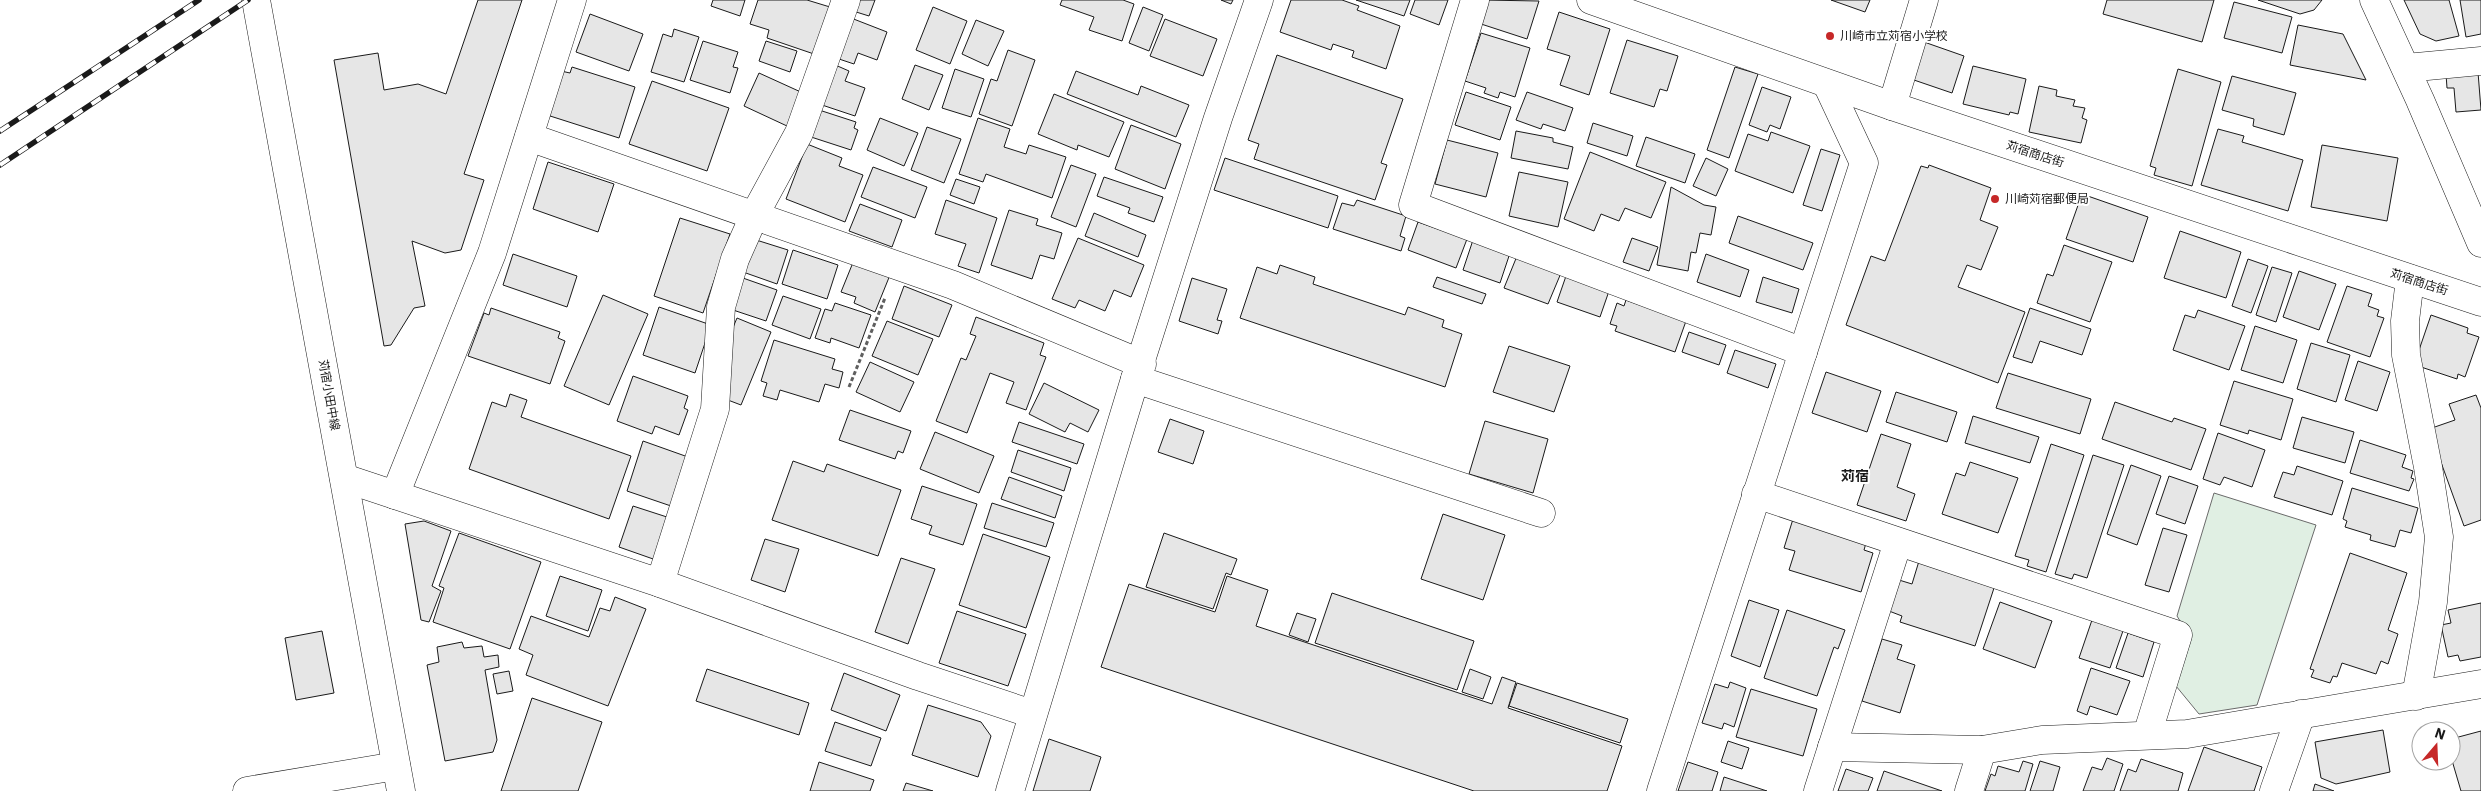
<svg xmlns="http://www.w3.org/2000/svg" width="2481" height="791" viewBox="0 0 2481 791" font-family="'IBM Plex Sans','Noto Sans JP',sans-serif">
	<style>
		.green { fill: #e0efe3; stroke: #6a6a6a }
		.building { fill: #e6e6e6; stroke: #1a1a1a }
		.lines { fill: none; stroke-linecap: round; stroke-linejoin: round }
		.minor-casing { stroke: #1a1a1a; stroke-width: 29 }
		.path { stroke: #5f5f5f; stroke-width: 3; stroke-dasharray: 4 2.5; stroke-linecap: butt }
		.minor { stroke: #fff; stroke-width: 28 }
		.rail-casing { stroke: #1a1a1a; stroke-width: 5.5 }
		.rail { stroke: #fff; stroke-width: 4; stroke-dasharray: 11; stroke-linecap: butt }
		.poi-dot { fill: #c62828; stroke: #fff; stroke-width: 2 }
		.labels { text-anchor: middle; stroke-width: 4; stroke-linejoin: round; paint-order: stroke }
		.poi-label { font-size: 12px; fill: #1a1a1a; stroke: #fff; text-anchor: start }
		.street-label { font-size: 12px; fill: #1a1a1a; stroke: #fff }
		.neighbourhood-label { font-size: 14px; font-weight: bold; fill: #1a1a1a; stroke: #fff }
	</style>
	<rect width="100%" height="100%" fill="#fff"/>
	<polygon class="green" points="2214,493 2316,525 2257,705 2199,714 2176,686 2191,639 2177,616"/>
	<g class="building">
		<polygon points="478,0 522,0 464,174 484,180 461,250 445,253 412,241 425,306 414,308 391,345 384,346 334,60 378,53 384,90 418,84 446,94"/>
		<polygon points="713,0 745,0 740,16 711,6"/>
		<polygon points="758,0 807,0 830,7 814,54 767,38 769,30 750,24"/>
		<polygon points="857,0 875,0 869,16 853,11"/>
		<polygon points="1062,0 1123,0 1134,4 1122,41 1089,30 1094,17 1060,5"/>
		<polygon points="1221,0 1233,0 1231,4"/>
		<polygon points="1291,0 1342,0 1359,6 1357,10 1400,26 1386,69 1352,57 1354,51 1333,44 1331,50 1280,32"/>
		<polygon points="1356,0 1410,0 1404,16"/>
		<polygon points="1415,0 1448,0 1439,25 1410,14"/>
		<polygon points="1482,0 1539,1 1527,39 1475,22"/>
		<polygon points="1831,0 1870,0 1865,12"/>
		<polygon points="2107,0 2214,0 2202,42 2103,14"/>
		<polygon points="2258,0 2322,0 2314,10 2300,14"/>
		<polygon points="2404,0 2449,0 2459,36 2436,41 2420,34"/>
		<polygon points="2460,0 2481,0 2481,34 2466,37"/>
		<polygon points="2234,2 2292,17 2282,53 2224,38"/>
		<polygon points="933,7 967,21 950,64 916,50"/>
		<polygon points="1143,7 1163,15 1149,51 1129,43"/>
		<polygon points="1559,12 1610,29 1589,95 1560,85 1570,56 1547,49"/>
		<polygon points="590,14 643,34 629,71 576,52"/>
		<polygon points="851,18 887,32 877,60 858,53 854,64 836,58"/>
		<polygon points="1165,19 1217,39 1203,76 1150,56"/>
		<polygon points="976,20 1004,31 988,66 962,54"/>
		<polygon points="2298,25 2343,34 2366,80 2290,65"/>
		<polygon points="674,29 699,37 684,82 651,72 663,34 672,37"/>
		<polygon points="1481,33 1530,48 1515,97 1500,92 1498,98 1484,93 1486,88 1465,81"/>
		<polygon points="1627,40 1678,56 1667,91 1660,89 1654,107 1610,93"/>
		<polygon points="703,41 738,52 733,67 738,68 730,93 690,80"/>
		<polygon points="766,41 797,51 790,72 759,61"/>
		<polygon points="1924,42 1964,56 1952,93 1911,79"/>
		<polygon points="1008,50 1035,60 1012,126 979,114 991,79 997,81"/>
		<polygon points="1277,55 1403,99 1381,163 1387,165 1375,200 1254,159 1259,144 1248,140"/>
		<polygon points="833,64 849,71 845,81 865,88 855,116 819,104"/>
		<polygon points="915,65 943,75 929,110 902,99"/>
		<polygon points="1973,66 2026,79 2018,114 2010,112 2009,115 1963,104"/>
		<polygon points="572,67 635,87 619,138 547,115 561,71 570,73"/>
		<polygon points="1735,67 1758,74 1729,158 1707,150"/>
		<polygon points="955,69 984,79 971,117 942,108"/>
		<polygon points="2178,69 2221,82 2192,186 2154,175 2156,168 2150,166"/>
		<polygon points="1076,71 1138,95 1141,86 1189,105 1176,137 1067,94"/>
		<polygon points="2478,72 2481,110 2456,112 2454,88 2447,88 2446,74"/>
		<polygon points="759,73 803,93 787,126 744,106"/>
		<polygon points="2232,76 2296,93 2284,135 2253,126 2254,119 2222,110"/>
		<polygon points="652,81 729,108 707,171 629,144"/>
		<polygon points="2039,86 2057,90 2056,96 2075,100 2073,106 2085,108 2082,118 2087,120 2081,143 2029,132"/>
		<polygon points="1762,87 1791,97 1780,129 1770,125 1767,132 1749,125"/>
		<polygon points="1466,92 1511,107 1500,140 1455,125"/>
		<polygon points="1527,92 1573,108 1565,131 1543,124 1541,129 1516,120"/>
		<polygon points="1054,94 1124,122 1109,157 1078,145 1077,150 1038,134"/>
		<polygon points="816,109 856,122 854,128 858,130 851,150 808,136"/>
		<polygon points="880,118 918,133 904,166 867,150"/>
		<polygon points="978,118 1010,129 1004,147 1026,154 1029,145 1066,157 1052,198 986,174 983,182 959,174"/>
		<polygon points="1593,123 1633,136 1627,156 1587,143"/>
		<polygon points="1131,125 1181,144 1165,189 1115,169"/>
		<polygon points="927,127 961,139 944,183 911,170"/>
		<polygon points="2218,129 2244,136 2242,142 2303,160 2288,211 2201,185"/>
		<polygon points="1516,131 1553,138 1553,142 1573,147 1568,169 1511,158"/>
		<polygon points="1771,132 1810,146 1793,193 1735,171 1748,134 1768,141"/>
		<polygon points="1646,137 1695,154 1685,183 1636,166"/>
		<polygon points="1447,140 1498,153 1486,197 1435,184"/>
		<polygon points="807,144 842,158 839,166 863,175 845,222 786,199"/>
		<polygon points="2322,145 2398,158 2387,221 2311,207"/>
		<polygon points="1821,149 1840,155 1822,211 1803,205"/>
		<polygon points="1590,152 1666,182 1651,218 1625,208 1619,221 1601,214 1594,231 1564,219"/>
		<polygon points="1225,158 1338,196 1328,228 1214,190"/>
		<polygon points="1706,158 1728,169 1716,196 1693,186"/>
		<polygon points="548,162 614,184 598,232 533,209"/>
		<polygon points="1071,165 1096,174 1076,227 1051,217"/>
		<polygon points="1929,165 1991,188 1980,220 1998,227 1981,270 1967,265 1958,287 2025,312 1998,383 1846,325 1871,256 1885,261 1921,166 1928,168"/>
		<polygon points="873,167 927,187 915,218 861,197"/>
		<polygon points="1519,172 1568,182 1558,227 1509,216"/>
		<polygon points="1104,177 1163,197 1154,222 1128,213 1130,208 1097,196"/>
		<polygon points="956,179 980,187 974,204 950,195"/>
		<polygon points="1671,187 1704,205 1716,207 1711,235 1700,233 1696,253 1691,252 1688,271 1657,265"/>
		<polygon points="2082,194 2148,217 2133,262 2066,239"/>
		<polygon points="946,200 997,218 979,273 958,266 966,244 935,234"/>
		<polygon points="1357,200 1406,216 1400,236 1405,238 1401,251 1333,229 1342,203 1354,206"/>
		<polygon points="860,204 902,220 892,247 849,231"/>
		<polygon points="1009,210 1038,219 1036,225 1062,233 1054,259 1040,255 1032,279 991,265"/>
		<polygon points="1094,213 1146,235 1138,257 1085,236"/>
		<polygon points="1738,216 1813,243 1803,270 1729,243"/>
		<polygon points="680,218 730,234 703,313 654,296"/>
		<polygon points="1418,222 1467,239 1456,268 1408,250"/>
		<polygon points="2180,231 2241,252 2226,298 2164,278"/>
		<polygon points="1474,237 1511,250 1500,283 1463,270"/>
		<polygon points="1078,238 1144,265 1131,297 1114,290 1105,311 1079,300 1075,308 1052,299"/>
		<polygon points="1632,238 1658,247 1649,271 1623,262"/>
		<polygon points="753,239 788,250 777,284 743,272"/>
		<polygon points="2064,245 2112,262 2090,322 2037,303 2047,274 2053,276"/>
		<polygon points="793,250 838,265 827,299 782,284"/>
		<polygon points="513,254 577,276 567,307 503,285"/>
		<polygon points="1706,254 1749,270 1740,297 1697,282"/>
		<polygon points="1517,256 1561,273 1548,304 1504,288"/>
		<polygon points="2248,259 2268,266 2251,313 2232,306"/>
		<polygon points="854,260 890,275 875,312 854,303 856,297 841,292"/>
		<polygon points="1280,265 1315,277 1313,284 1405,315 1408,307 1444,320 1442,327 1462,334 1445,387 1240,318 1257,267 1277,274"/>
		<polygon points="2272,267 2292,273 2276,322 2256,315"/>
		<polygon points="2299,271 2336,284 2319,330 2283,317"/>
		<polygon points="1566,276 1609,291 1600,317 1557,302"/>
		<polygon points="740,277 777,290 766,321 730,309"/>
		<polygon points="1437,277 1486,294 1482,304 1433,287"/>
		<polygon points="1763,277 1799,289 1792,313 1756,302"/>
		<polygon points="1192,278 1227,289 1217,320 1222,321 1218,334 1179,321"/>
		<polygon points="904,286 952,305 939,337 892,319"/>
		<polygon points="2347,286 2372,294 2368,306 2379,310 2377,316 2384,318 2370,357 2327,342"/>
		<polygon points="603,295 648,314 609,405 564,386"/>
		<polygon points="783,296 821,309 810,339 772,325"/>
		<polygon points="1626,300 1686,321 1675,352 1615,331 1617,326 1610,324 1617,303 1624,306"/>
		<polygon points="835,303 871,315 859,348 831,338 830,343 815,338 825,309 832,311"/>
		<polygon points="659,307 711,325 695,373 643,355"/>
		<polygon points="491,308 560,332 558,338 565,341 550,384 468,356 484,313 489,315"/>
		<polygon points="2030,308 2091,329 2082,355 2040,341 2032,363 2013,357"/>
		<polygon points="2198,310 2245,326 2229,370 2173,350 2185,315 2195,318"/>
		<polygon points="2431,315 2468,328 2467,333 2479,337 2465,377 2458,374 2457,379 2418,366 2417,356"/>
		<polygon points="976,317 1044,343 1040,355 1046,357 1026,410 1006,403 1014,382 990,373 967,433 936,421 961,358 966,360 976,336 970,334"/>
		<polygon points="737,318 771,332 741,405 720,397 723,351"/>
		<polygon points="887,321 933,339 918,375 872,356"/>
		<polygon points="2255,326 2297,340 2283,383 2241,370"/>
		<polygon points="1689,332 1726,345 1719,365 1682,352"/>
		<polygon points="774,340 835,359 832,369 843,372 839,388 825,384 819,402 780,390 777,400 763,396 767,383 761,381"/>
		<polygon points="2311,343 2350,355 2336,402 2297,389"/>
		<polygon points="1509,346 1570,366 1554,412 1493,392"/>
		<polygon points="1735,350 1776,364 1768,388 1727,373"/>
		<polygon points="2358,361 2390,372 2377,411 2345,400"/>
		<polygon points="870,362 914,382 900,412 856,392"/>
		<polygon points="1826,372 1881,391 1867,432 1812,413"/>
		<polygon points="2008,373 2091,399 2080,434 1996,408"/>
		<polygon points="633,376 688,396 684,408 688,410 679,435 655,426 652,434 617,421"/>
		<polygon points="2234,381 2293,399 2281,440 2249,430 2248,434 2220,425"/>
		<polygon points="1044,383 1099,410 1088,432 1070,423 1065,432 1029,414"/>
		<polygon points="1896,392 1957,412 1947,442 1886,422"/>
		<polygon points="510,394 527,400 521,417 631,456 609,519 469,469 492,402 506,407"/>
		<polygon points="2476,395 2481,408 2481,520 2464,526 2429,429 2455,420 2449,404"/>
		<polygon points="2115,402 2172,422 2174,418 2206,429 2191,470 2102,439"/>
		<polygon points="850,410 911,431 903,453 898,451 895,459 839,440"/>
		<polygon points="1973,416 2039,437 2030,463 1965,443"/>
		<polygon points="2302,417 2354,432 2345,463 2293,448"/>
		<polygon points="1170,419 1204,431 1193,464 1158,452"/>
		<polygon points="1485,421 1548,439 1533,493 1469,474"/>
		<polygon points="1019,422 1084,444 1077,464 1012,442"/>
		<polygon points="935,432 994,456 979,493 920,469"/>
		<polygon points="2218,433 2265,450 2252,487 2224,477 2220,485 2203,479"/>
		<polygon points="1881,434 1911,444 1897,487 1915,494 1906,521 1857,505"/>
		<polygon points="2360,440 2406,455 2402,467 2413,471 2411,478 2414,479 2409,491 2350,473"/>
		<polygon points="643,441 688,457 671,506 627,491"/>
		<polygon points="2051,444 2084,455 2046,572 2027,566 2029,560 2015,556"/>
		<polygon points="1018,450 1071,468 1064,491 1011,472"/>
		<polygon points="2093,455 2124,465 2087,578 2074,574 2072,579 2055,574"/>
		<polygon points="793,461 824,472 827,464 901,490 878,556 772,520"/>
		<polygon points="1970,462 2018,478 1998,533 1942,514 1956,473 1965,476"/>
		<polygon points="2131,465 2161,476 2137,545 2107,534"/>
		<polygon points="2297,466 2343,481 2332,515 2274,497 2283,472 2294,475"/>
		<polygon points="2169,476 2198,486 2185,524 2156,514"/>
		<polygon points="1009,477 1062,496 1055,518 1001,499"/>
		<polygon points="922,486 977,504 963,545 929,534 932,526 911,519"/>
		<polygon points="2352,488 2418,508 2411,533 2400,530 2395,547 2370,540 2371,535 2345,527 2347,521 2343,519"/>
		<polygon points="992,503 1054,523 1046,547 984,528"/>
		<polygon points="633,506 670,518 656,560 619,547"/>
		<polygon points="1443,514 1505,535 1483,600 1421,579"/>
		<polygon points="1793,519 1866,543 1864,550 1873,553 1861,592 1789,570 1795,551 1784,548"/>
		<polygon points="424,521 451,531 432,586 441,591 429,622 421,620 405,524"/>
		<polygon points="2163,528 2187,535 2169,592 2145,585"/>
		<polygon points="459,533 541,562 510,649 433,622 444,588 439,586"/>
		<polygon points="1164,533 1237,559 1231,575 1226,573 1213,609 1146,587"/>
		<polygon points="983,534 1050,557 1026,628 959,605"/>
		<polygon points="765,539 799,549 785,592 751,580"/>
		<polygon points="2350,553 2407,573 2388,630 2398,634 2388,664 2381,661 2376,674 2342,663 2337,677 2333,676 2330,683 2311,677 2314,670 2310,669"/>
		<polygon points="901,558 935,569 908,644 875,632"/>
		<polygon points="1919,561 1995,585 1975,646 1900,622 1902,616 1889,611 1899,580 1912,584"/>
		<polygon points="560,576 602,590 588,631 546,616"/>
		<polygon points="1227,576 1268,590 1256,626 1492,704 1502,677 1516,682 1508,708 1622,746 1607,791 1474,791 1101,667 1129,584 1215,612"/>
		<polygon points="1332,593 1474,641 1457,690 1315,643"/>
		<polygon points="615,597 646,609 608,706 526,675 533,655 519,649 531,616 589,637 600,608 610,611"/>
		<polygon points="1749,600 1779,610 1760,667 1731,656"/>
		<polygon points="2000,602 2052,621 2035,668 1983,649"/>
		<polygon points="2481,603 2481,657 2460,661 2458,655 2448,657 2441,625 2451,623 2448,610"/>
		<polygon points="1787,610 1845,630 1838,649 1834,647 1817,696 1764,678"/>
		<polygon points="957,611 1026,634 1008,686 939,663"/>
		<polygon points="1297,613 1316,619 1308,642 1289,635"/>
		<polygon points="2093,617 2124,628 2110,668 2079,658"/>
		<polygon points="322,631 334,693 296,700 285,638"/>
		<polygon points="2128,633 2154,642 2143,677 2116,668"/>
		<polygon points="1882,639 1902,645 1897,659 1915,665 1900,713 1862,701"/>
		<polygon points="462,642 464,648 482,646 484,657 498,655 499,667 485,670 497,740 493,752 445,761 427,665 439,662 437,647"/>
		<polygon points="2091,668 2130,681 2117,715 2090,706 2087,715 2077,711"/>
		<polygon points="707,669 809,703 799,735 696,701"/>
		<polygon points="1470,669 1491,677 1483,699 1462,692"/>
		<polygon points="509,671 513,691 497,694 493,674"/>
		<polygon points="844,673 900,695 886,731 831,710"/>
		<polygon points="1730,682 1746,688 1734,727 1724,723 1722,729 1702,723 1715,684 1728,688"/>
		<polygon points="1517,683 1628,719 1620,743 1509,706"/>
		<polygon points="1751,689 1817,709 1803,756 1736,737"/>
		<polygon points="532,698 602,722 578,791 501,791"/>
		<polygon points="928,705 981,722 991,736 978,777 912,755"/>
		<polygon points="835,722 881,738 871,766 825,751"/>
		<polygon points="2383,730 2390,772 2336,784 2321,778 2315,742"/>
		<polygon points="2481,731 2481,791 2461,791 2451,757 2451,739"/>
		<polygon points="1049,739 1101,757 1090,791 1033,791"/>
		<polygon points="1728,741 1749,748 1742,769 1721,762"/>
		<polygon points="2204,747 2262,767 2254,791 2188,791"/>
		<polygon points="2107,758 2123,764 2114,791 2083,791 2092,767 2102,770"/>
		<polygon points="2141,759 2183,773 2178,791 2120,791 2128,769 2136,772"/>
		<polygon points="2023,761 2033,764 2025,791 1985,791 1991,774 1995,776 1998,766 2019,772"/>
		<polygon points="2040,761 2060,767 2053,791 2030,791"/>
		<polygon points="819,762 874,780 870,791 810,791"/>
		<polygon points="1688,762 1718,772 1712,791 1678,791"/>
		<polygon points="1846,769 1873,778 1868,791 1838,791"/>
		<polygon points="1884,771 1942,791 1877,791"/>
		<polygon points="1724,777 1767,791 1720,791"/>
		<polygon points="906,783 933,791 903,791"/>
		<polygon points="2315,784 2334,791 2313,791"/>
	</g>
	<g class="lines">
		<defs>
			<g id="minor">
				<polyline points="256,0 401,791"/>
				<polyline points="1475,0 1413,205 1803,352"/>
				<polyline points="1591,0 1892,106 2481,302"/>
				<polyline points="2374,0 2420,100 2481,243"/>
				<polyline points="2406,68 2481,61"/>
				<polyline points="1892,106 1924,0"/>
				<polyline points="529,137 953,285 1142,364"/>
				<polyline points="2410,279 2405,321 2406,355 2428,467 2439,537 2433,602 2416,696"/>
				<polyline points="1135,379 1541,513"/>
				<polyline points="344,478 660,583 918,676 1032,714"/>
				<polyline points="1756,494 2178,635 2147,735"/>
				<polyline points="395,495 492,253 572,0"/>
				<polyline points="660,583 715,409 721,307 735,259 755,214 799,133 846,0"/>
				<polyline points="1832,747 1982,750 2042,740 2187,734 2481,684"/>
				<polyline points="247,791 396,766"/>
				<polyline points="1010,791 1135,379 1218,118 1259,0"/>
				<polyline points="1661,791 1864,163 1827,84"/>
				<polyline points="1818,791 1898,542"/>
				<polyline points="1969,791 1982,750"/>
				<polyline points="2274,791 2301,714"/>
			</g>
		</defs>
		<use href="#minor" class="minor-casing"/>
		<polyline class="path" points="849,387 885,298"/>
		<use href="#minor" class="minor"/>
		<defs>
			<g id="rail">
				<polyline points="0,131 199,0"/>
				<polyline points="0,165 248,0"/>
			</g>
		</defs>
		<use href="#rail" class="rail-casing"/>
		<use href="#rail" class="rail"/>
	</g>
	<g class="poi-dot">
		<circle cx="1830" cy="36" r="5"/>
		<circle cx="1995" cy="199" r="5"/>
	</g>
	<g class="labels">
		<g class="poi-label">
			<text x="1840" y="40">川崎市立苅宿小学校</text>
			<text x="2005" y="203">川崎苅宿郵便局</text>
		</g>
		<g class="street-label">
			<text transform="translate(2035 154) rotate(18)" y="4">苅宿商店街</text>
			<text transform="translate(2419 282) rotate(18)" y="4">苅宿商店街</text>
			<text transform="translate(329 395) rotate(80)" y="4">苅宿小田中線</text>
		</g>
		<g class="neighbourhood-label">
			<text x="1855" y="481">苅宿</text>
		</g>
	</g>
	<g transform="translate(2436 746) rotate(19)"><circle r="24" fill="#ffffff" stroke="#a3a3a3"/>
	<path d="M0-4L9 19L0 12L-9 19Z" fill="#c62828"/>
	<text y="-8" font-size="14" font-weight="bold" text-anchor="middle" fill="#1a1a1a">N</text>
	</g>
</svg>
